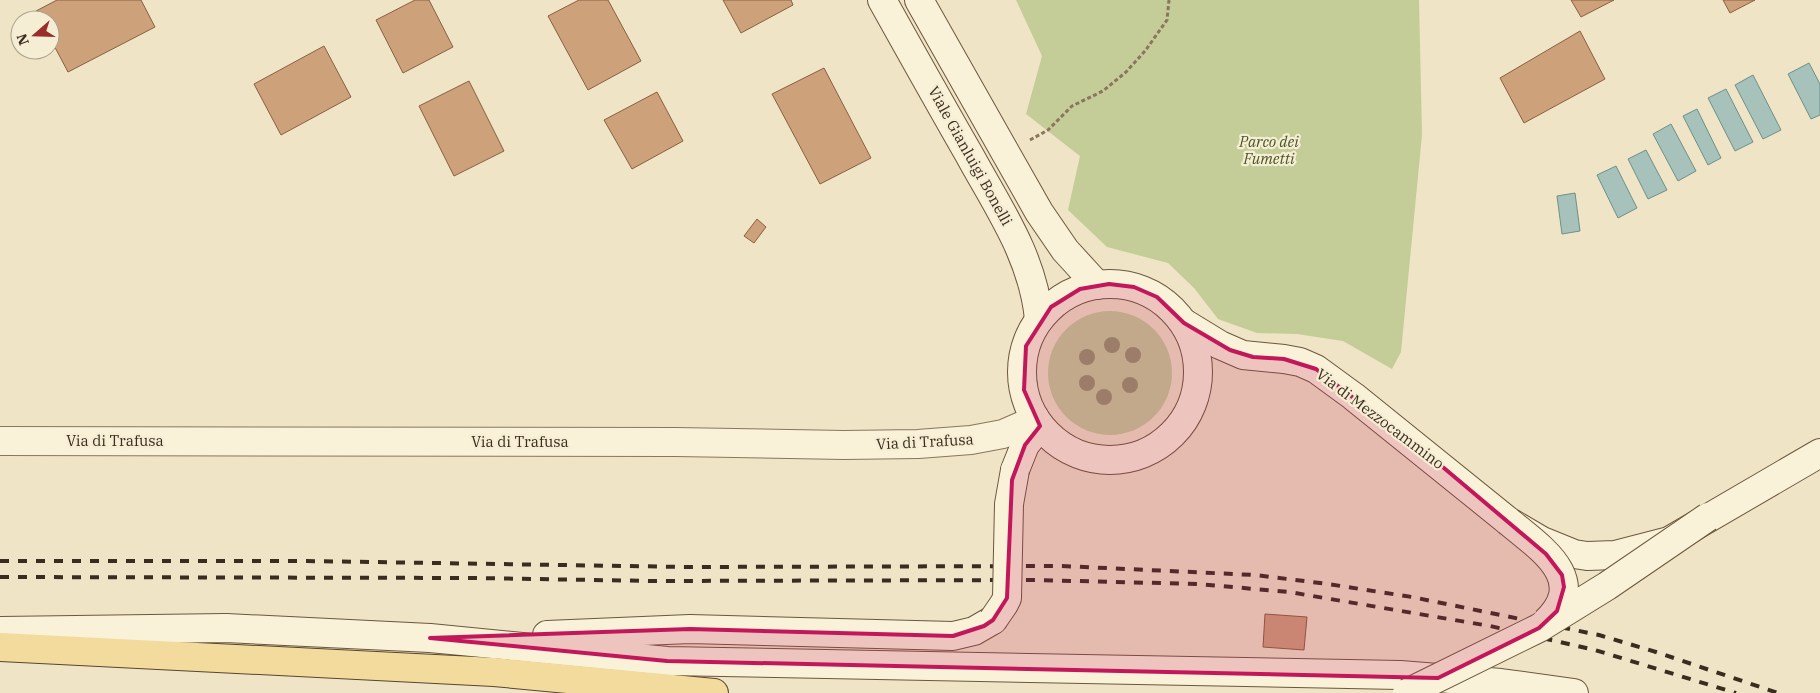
<svg xmlns="http://www.w3.org/2000/svg" width="1820" height="693" viewBox="0 0 1820 693" font-family="'IBM Plex Serif',serif">
	<style>
		.green { fill: #c4cd98 }
		.water { fill: #a6c2bb; stroke: #6d9089 }
		.building { fill: #cda17a; stroke: #896040 }
		.lines { fill: none; stroke-linecap: round; stroke-linejoin: round }
		.street-casing { stroke: #8a765b; stroke-width: 30 }
		.secondary-casing { stroke: #6c573e; stroke-width: 30 }
		.primary-casing { stroke: #58442f; stroke-width: 30 }
		.path { stroke: #8a765b; stroke-width: 3; stroke-dasharray: 4 2.5; stroke-linecap: butt }
		.street { stroke: #f9f1d8; stroke-width: 28 }
		.secondary { stroke: #f9f1d8; stroke-width: 28 }
		.primary { stroke: #f2db9d; stroke-width: 28 }
		.rail { stroke: #3a2d1f; stroke-width: 4; stroke-dasharray: 9 9; stroke-linecap: butt }
		.secondary-bridge-casing { stroke: #6c573e; stroke-width: 30; stroke-linecap: butt }
		.secondary-bridge { stroke: #f9f1d8; stroke-width: 28 }
		.tree { fill: #93966d }
		.marked { fill: #c2185b; fill-opacity: 0.2; stroke: #c2185b; stroke-width: 4; stroke-linejoin: round }
		.labels { text-anchor: middle; stroke-width: 4.5; stroke-linejoin: round; paint-order: stroke }
		.park-label { font-size: 15px; font-style: italic; fill: #485625; stroke: #f6eed4 }
		.street-label { font-size: 15px; fill: #3a2d1f; stroke: #f6eed4 }
	</style>
	<rect width="100%" height="100%" fill="#efe4c5"/>
	<g class="green">
		<polygon points="1016,0 1419,0 1422,135 1401,352 1392,369 1343,341 1297,334 1257,333 1218,319 1194,288 1168,263 1107,247 1068,210 1080,156 1026,114 1042,56"/>
		<circle cx="1110" cy="373" r="62"/>
	</g>
	<g class="water">
		<polygon points="1809,63 1820,84 1820,115 1811,119 1788,74"/>
		<polygon points="1753,75 1781,130 1763,139 1735,85"/>
		<polygon points="1726,89 1753,142 1735,151 1708,98"/>
		<polygon points="1697,109 1721,158 1708,165 1683,116"/>
		<polygon points="1671,124 1696,171 1678,181 1653,134"/>
		<polygon points="1646,150 1667,190 1648,199 1628,159"/>
		<polygon points="1616,166 1637,208 1618,218 1597,175"/>
		<polygon points="1575,193 1580,231 1562,234 1557,196"/>
	</g>
	<g class="building">
		<polygon points="57,0 141,0 155,27 68,72 50,38 50,20 41,20 36,11"/>
		<polygon points="415,0 429,0 453,47 403,73 376,20"/>
		<polygon points="579,0 608,0 641,61 588,90 548,16"/>
		<polygon points="723,0 791,0 793,5 741,33"/>
		<polygon points="1571,0 1614,0 1581,17"/>
		<polygon points="1723,0 1755,0 1730,13"/>
		<polygon points="1580,31 1605,79 1524,123 1500,78"/>
		<polygon points="324,46 351,97 281,135 254,84"/>
		<polygon points="824,68 871,158 820,184 772,94"/>
		<polygon points="469,81 504,151 454,176 419,106"/>
		<polygon points="657,92 683,141 632,169 604,120"/>
		<polygon points="757,219 766,227 754,243 744,236"/>
		<polygon points="1265,614 1307,617 1304,650 1263,647"/>
	</g>
	<g class="lines">
		<defs>
			<polyline id="street" points="0,441 676,442 844,445 918,444 971,440 1003,434 1026,424 1035,418"/>
			<g id="secondary">
				<path d="M882 0C911 52 940 104 970 156 999 209 1033 257 1039 319"/>
				<polyline points="919,0 1039,212 1065,250 1097,285"/>
				<circle cx="1110" cy="372" r="88"/>
				<polyline points="1184,323 1220,345 1243,355 1284,359 1300,362 1316,369 1353,396 1508,521 1542,541 1574,554 1587,556 1615,555 1669,541 1820,453"/>
				<polyline points="1015,470 1025,445 1040,426"/>
				<polyline points="0,631 226,628 430,638 667,661 1400,675 1501,683 1574,693"/>
				<polyline points="547,635 690,629 953,636 974,631 993,620"/>
			</g>
			<polyline id="primary" points="0,647 494,672 714,693"/>
		</defs>
		<use href="#street" class="street-casing"/>
		<use href="#secondary" class="secondary-casing"/>
		<use href="#primary" class="primary-casing"/>
		<polyline class="path" points="1030,140 1048,130 1072,106 1103,91 1126,72 1145,51 1167,20 1169,0"/>
		<use href="#street" class="street"/>
		<use href="#secondary" class="secondary"/>
		<use href="#primary" class="primary"/>
		<g class="rail">
			<polyline points="0,561 307,561 688,567 1062,566 1255,575 1328,584 1412,597 1599,635 1656,652 1778,693"/>
			<polyline points="0,577 474,578 655,581 1035,580 1198,584 1289,592 1490,626 1595,650 1736,693"/>
		</g>
		<defs>
			<g id="secondary-bridge">
				<path d="M1508 521C1540 548 1591 579 1546 622"/>
				<polyline points="993,620 1004,604 1007,598 1009,504 1015,470"/>
				<polyline points="1407,693 1539,628 1607,586 1708,517"/>
			</g>
		</defs>
		<use href="#secondary-bridge" class="secondary-bridge-casing"/>
		<use href="#secondary-bridge" class="secondary-bridge"/>
	</g>
	<g class="tree">
		<circle cx="1112" cy="345" r="8"/>
		<circle cx="1133" cy="355" r="8"/>
		<circle cx="1087" cy="357" r="8"/>
		<circle cx="1087" cy="383" r="8"/>
		<circle cx="1130" cy="385" r="8"/>
		<circle cx="1104" cy="397" r="8"/>
	</g>
	<path class="marked" d="M1109 284 1134 287 1157 297 1184 323 1230 350 1253 357 1284 359 1316 369 1438 463 1546 554 1562 575 1564 587 1557 611 1539 628 1438 678 667 661 430 638 690 629 953 636 984 626 993 620 1007 598 1012 480 1025 445 1040 426 1024 390 1026 346 1051 307 1080 289Z"/>
	<g class="labels">
		<g class="park-label">
			<text x="1269" y="147">Parco dei<tspan x="1269" dy="17">Fumetti</tspan></text>
		</g>
		<g class="street-label">
			<text transform="translate(970 156) rotate(61)" y="5">Viale Gianluigi Bonelli</text>
			<text transform="translate(1380 419) rotate(37)" y="5">Via di Mezzocammino</text>
			<text x="115" y="446">Via di Trafusa</text>
			<text x="520" y="447">Via di Trafusa</text>
			<text transform="translate(925 442) rotate(-3)" y="5">Via di Trafusa</text>
		</g>
	</g>
	<g transform="translate(35 35) rotate(250)"><circle r="24" fill="#f6eed4" stroke="#aba18c"/>
	<path d="M0-4L9 19L0 12L-9 19Z" fill="#992e2a"/>
	<text y="-8" font-size="14" font-weight="bold" text-anchor="middle" fill="#3a2d1f">N</text>
	</g>
</svg>
